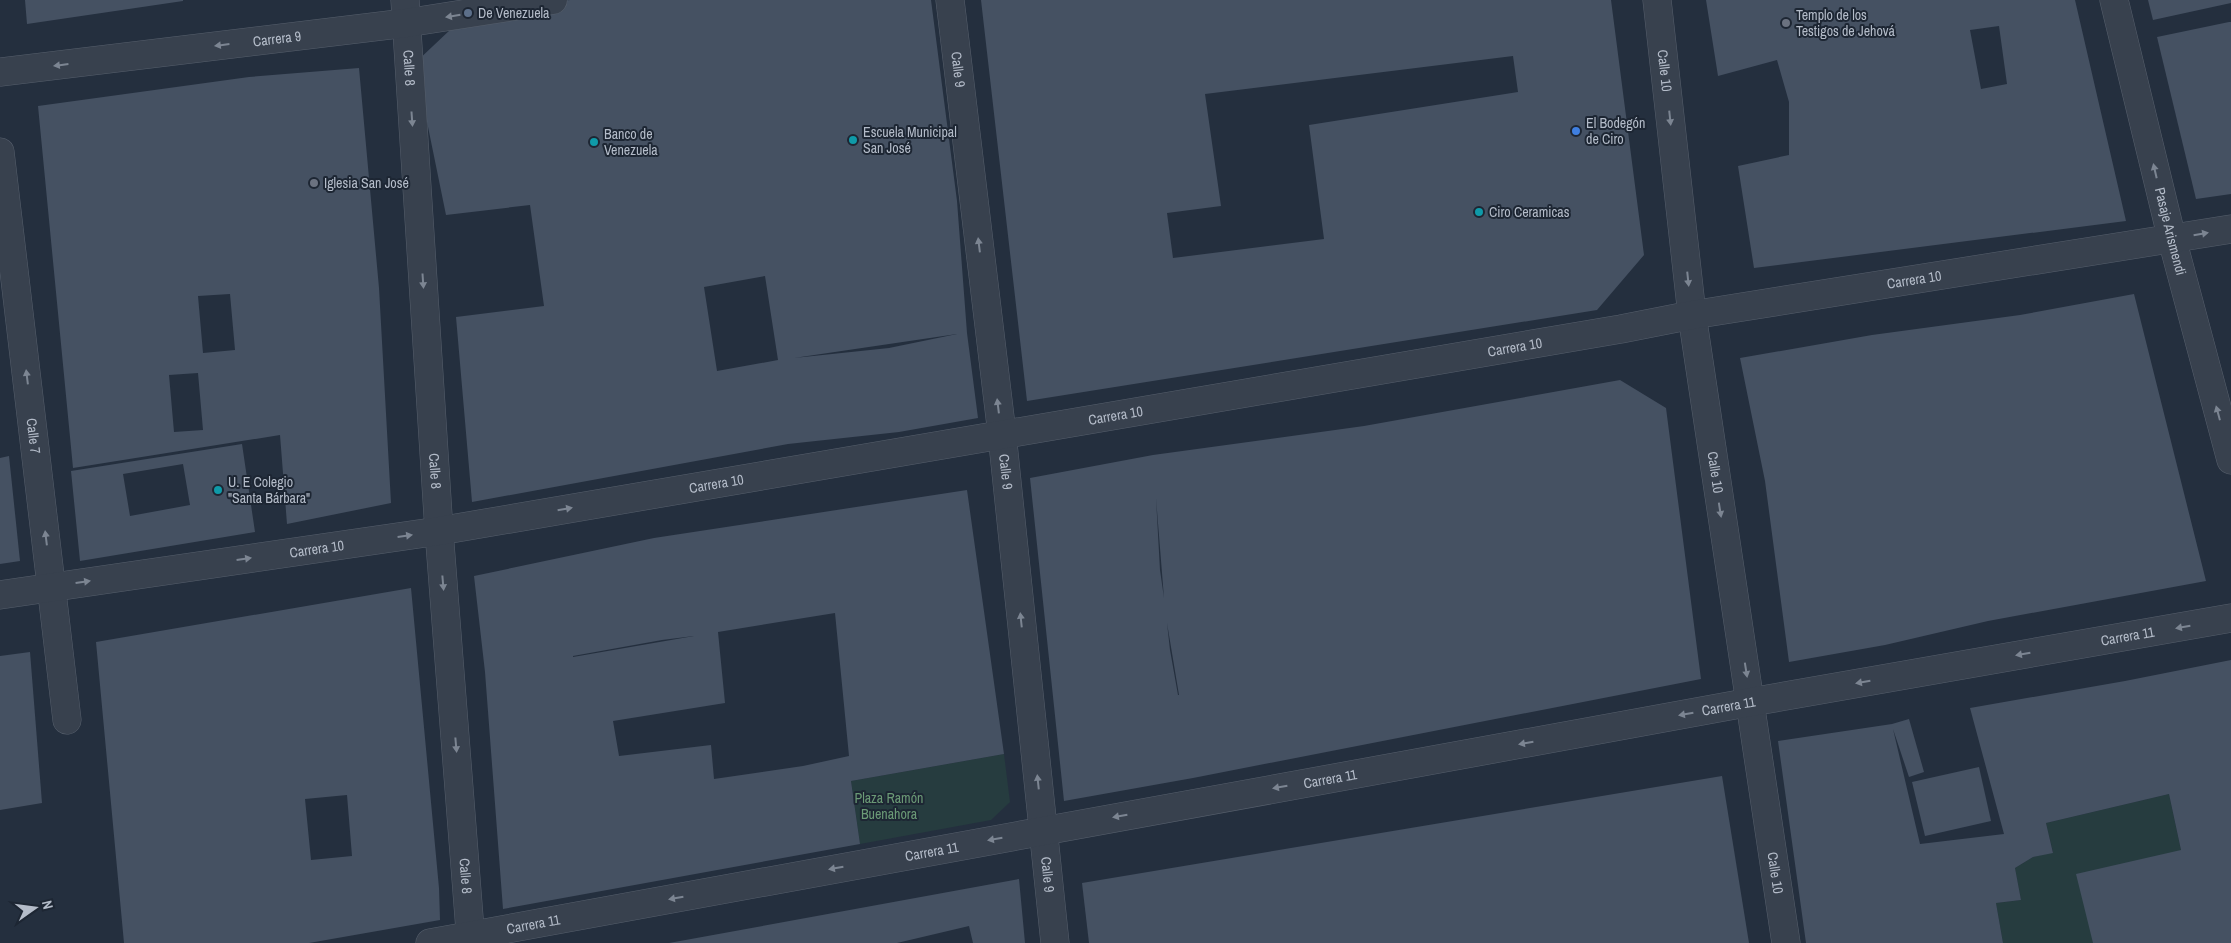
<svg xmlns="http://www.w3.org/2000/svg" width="2231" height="943" viewBox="0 0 2231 943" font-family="'Archivo Narrow',sans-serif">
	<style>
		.green { fill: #263c3f }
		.building { fill: #455162; fill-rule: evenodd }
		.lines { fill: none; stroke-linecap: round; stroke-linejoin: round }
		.minor-casing { stroke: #565f6c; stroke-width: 29 }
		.minor { stroke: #38414e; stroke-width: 28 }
		.oneway { fill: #7c8592 }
		.service-dot { fill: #5c6f8a; stroke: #1d2633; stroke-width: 2 }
		.worship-dot { fill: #6b7280; stroke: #1d2633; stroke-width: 2 }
		.shop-dot { fill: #3f7fe0; stroke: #1d2633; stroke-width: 2 }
		.culture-dot { fill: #0f9aa8; stroke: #1d2633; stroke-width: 2 }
		.labels { text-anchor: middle; stroke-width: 4; stroke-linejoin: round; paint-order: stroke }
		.poi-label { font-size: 14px; fill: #b4bcc9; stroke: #1d2633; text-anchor: start }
		.street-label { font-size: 14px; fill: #b4bcc9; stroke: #1d2633 }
		.park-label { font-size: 14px; fill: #6b9a76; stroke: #1d2633 }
	</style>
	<rect width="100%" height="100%" fill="#242f3e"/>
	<g class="green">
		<polygon points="1004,754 1010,802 991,820 860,844 851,781"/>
		<polygon points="2169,794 2181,850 2093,943 2003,943 1996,903 2021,900 2015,868 2033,857 2053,852 2046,823"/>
	</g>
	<g class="building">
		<polygon points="25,0 183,0 183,1 27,24"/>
		<path d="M570 0H931L957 201 967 333 978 418 899 432 788 444 472 502 456 317 544 306 530 205 446 215 415 63 468 13ZM765 276 778 360 717 371 704 287ZM957 334 889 348 794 358Z"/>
		<path d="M981 0H1611L1644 255 1597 310 1027 401ZM1513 56 1518 92 1309 125 1324 239 1173 258 1167 213 1221 206 1205 94Z"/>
		<path d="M1706 0H2075L2126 221 1754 268 1738 166 1789 155V102L1777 60 1718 76ZM1999 26 2007 84 1981 89 1970 30Z"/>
		<polygon points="2148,0 2231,0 2231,3 2153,20"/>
		<polygon points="2229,22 2231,22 2231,194 2196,199 2157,37"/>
		<path d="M359 68 379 288 391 503 287 524 280 435 73 468 38 106 249 77ZM230 294 235 350 203 353 198 296ZM198 373 203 430 174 432 169 375Z"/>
		<polygon points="2134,294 2206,581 1988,621 1885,645 1789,662 1765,481 1740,358 1872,335 2020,315"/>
		<path d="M1620 380 1666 408 1701 679 1193 778 1064 801 1030 478 1153 455 1364 426ZM1156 498 1164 598 1160 570ZM1167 623 1179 695H1178L1170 650Z"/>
		<path d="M242 444 255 532 80 561 71 471ZM183 464 190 505 130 516 123 474Z"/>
		<polygon points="9,456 20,561 0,564 0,458"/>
		<path d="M967 490 1004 754 851 781 860 844 503 909 485 672 474 576 654 538ZM835 613 849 756 803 766 714 779 711 745 619 756 613 721 725 703 718 632ZM694 636 573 657V656L662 640Z"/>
		<path d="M411 588 439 888 440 920 309 943H124L96 642ZM347 795 352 856 311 860 305 799Z"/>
		<polygon points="30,652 42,803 0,810 0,656"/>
		<polygon points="2231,660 2231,943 2093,943 2076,874 2181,850 2169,794 2046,823 2053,853 2033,857 2015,868 2021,900 1996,903 2003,943 1806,943 1778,741 1892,724 1909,719 1924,772 1909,777 1893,729 1920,844 2004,834 1970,708 2125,681"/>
		<polygon points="1979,767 1991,821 1925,836 1912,782"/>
		<polygon points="1722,776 1749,943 1089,943 1082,883"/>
		<polygon points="1019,879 1025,943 973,943 969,926 897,943 669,943"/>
	</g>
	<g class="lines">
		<defs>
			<g id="minor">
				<path id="s1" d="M405 0 439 531 471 943"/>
				<path id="s2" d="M950 0 1002 434 1055 943"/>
				<path id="s3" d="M1657 0 1692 315 1786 943"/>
				<path id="s4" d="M2114 0 2172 239 2231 460"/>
				<path id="s5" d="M0 72 406 23 553 0"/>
				<path id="s6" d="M0 152 67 720"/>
				<path id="s7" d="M0 595 439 531 1621 329 1692 315 2231 229"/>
				<path id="s8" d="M430 943 1751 702 2231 618"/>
			</g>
		</defs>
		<use href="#minor" class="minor-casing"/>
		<use href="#minor" class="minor"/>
	</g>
	<defs><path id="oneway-solid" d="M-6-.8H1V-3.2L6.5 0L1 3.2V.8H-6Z" transform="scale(1.25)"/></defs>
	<g class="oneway">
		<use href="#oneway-solid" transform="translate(453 16) rotate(171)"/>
		<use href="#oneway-solid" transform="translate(222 45) rotate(173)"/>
		<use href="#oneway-solid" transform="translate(61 65) rotate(173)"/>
		<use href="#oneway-solid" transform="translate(1670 118) rotate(84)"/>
		<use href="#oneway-solid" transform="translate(412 119) rotate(86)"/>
		<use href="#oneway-solid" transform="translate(2155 171) rotate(-103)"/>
		<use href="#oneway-solid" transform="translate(2201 234) rotate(-10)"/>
		<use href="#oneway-solid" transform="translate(979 245) rotate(-97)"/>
		<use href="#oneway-solid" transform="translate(1688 279) rotate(84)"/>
		<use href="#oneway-solid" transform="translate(423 281) rotate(86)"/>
		<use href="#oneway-solid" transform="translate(27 377) rotate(-97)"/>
		<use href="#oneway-solid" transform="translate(998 406) rotate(-97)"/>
		<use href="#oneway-solid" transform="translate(2218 413) rotate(-105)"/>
		<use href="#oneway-solid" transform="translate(565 509) rotate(-10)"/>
		<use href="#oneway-solid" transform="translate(1720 510) rotate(81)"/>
		<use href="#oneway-solid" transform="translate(405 536) rotate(-8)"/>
		<use href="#oneway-solid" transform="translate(46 538) rotate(-97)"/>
		<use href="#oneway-solid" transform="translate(244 559) rotate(-8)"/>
		<use href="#oneway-solid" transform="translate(83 582) rotate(-8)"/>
		<use href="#oneway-solid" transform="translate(443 583) rotate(85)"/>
		<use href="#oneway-solid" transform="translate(1021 620) rotate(-96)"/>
		<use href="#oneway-solid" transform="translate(2183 627) rotate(170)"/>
		<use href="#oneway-solid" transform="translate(2023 654) rotate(170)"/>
		<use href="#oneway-solid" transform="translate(1746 670) rotate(81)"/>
		<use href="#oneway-solid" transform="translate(1863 682) rotate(170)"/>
		<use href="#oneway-solid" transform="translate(1686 714) rotate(170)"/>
		<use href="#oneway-solid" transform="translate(1526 743) rotate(170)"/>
		<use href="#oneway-solid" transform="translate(456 745) rotate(85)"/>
		<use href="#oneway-solid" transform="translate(1038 782) rotate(-96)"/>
		<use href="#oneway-solid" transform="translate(1280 787) rotate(170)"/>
		<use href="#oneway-solid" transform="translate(1120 816) rotate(170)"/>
		<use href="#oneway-solid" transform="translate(995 839) rotate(170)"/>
		<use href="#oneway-solid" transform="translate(836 868) rotate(170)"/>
		<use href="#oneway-solid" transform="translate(676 898) rotate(170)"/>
	</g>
	<circle class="service-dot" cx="468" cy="13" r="5"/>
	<g class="worship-dot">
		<circle cx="1786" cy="23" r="5"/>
		<circle cx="314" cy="183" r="5"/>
	</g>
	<circle class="shop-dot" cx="1576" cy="131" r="5"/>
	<g class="culture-dot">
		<circle cx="853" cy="140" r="5"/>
		<circle cx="594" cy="142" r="5"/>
		<circle cx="1479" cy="212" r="5"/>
		<circle cx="218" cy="490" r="5"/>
	</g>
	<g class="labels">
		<g class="poi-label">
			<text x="478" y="18">De Venezuela</text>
			<text x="1796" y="20">Templo de los<tspan x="1796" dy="16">Testigos de Jehová</tspan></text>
			<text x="1586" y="128">El Bodegón<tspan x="1586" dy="16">de Ciro</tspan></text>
			<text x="863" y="137">Escuela Municipal<tspan x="863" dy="16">San José</tspan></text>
			<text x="604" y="139">Banco de<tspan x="604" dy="16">Venezuela</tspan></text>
			<text x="324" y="188">Iglesia San José</text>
			<text x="1489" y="217">Ciro Ceramicas</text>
			<text x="228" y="487">U. E Colegio<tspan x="228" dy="16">"Santa Bárbara"</tspan></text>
		</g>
		<g class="street-label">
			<text dy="5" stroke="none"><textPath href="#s5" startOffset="279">Carrera 9</textPath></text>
			<text dy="5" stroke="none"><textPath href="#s1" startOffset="68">Calle 8</textPath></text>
			<text dy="5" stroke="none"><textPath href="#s2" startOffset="70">Calle 9</textPath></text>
			<text dy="5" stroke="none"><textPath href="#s3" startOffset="71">Calle 10</textPath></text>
			<text dy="5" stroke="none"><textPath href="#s4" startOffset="238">Pasaje Arismendi</textPath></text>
			<text dy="5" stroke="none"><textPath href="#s7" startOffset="1940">Carrera 10</textPath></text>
			<text dy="5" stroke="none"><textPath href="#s7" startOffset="1535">Carrera 10</textPath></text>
			<text dy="5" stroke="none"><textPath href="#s7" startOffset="1130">Carrera 10</textPath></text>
			<text dy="5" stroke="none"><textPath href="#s6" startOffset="286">Calle 7</textPath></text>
			<text dy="5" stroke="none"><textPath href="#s2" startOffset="475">Calle 9</textPath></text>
			<text dy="5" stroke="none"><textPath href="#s1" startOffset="472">Calle 8</textPath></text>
			<text dy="5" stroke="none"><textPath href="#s3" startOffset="476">Calle 10</textPath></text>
			<text dy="5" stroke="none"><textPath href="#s7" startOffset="725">Carrera 10</textPath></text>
			<text dy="5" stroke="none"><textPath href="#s7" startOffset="320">Carrera 10</textPath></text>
			<text dy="5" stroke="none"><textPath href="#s8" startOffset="1725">Carrera 11</textPath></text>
			<text dy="5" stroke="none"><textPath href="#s8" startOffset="1320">Carrera 11</textPath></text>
			<text dy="5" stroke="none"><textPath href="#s8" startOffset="915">Carrera 11</textPath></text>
			<text dy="5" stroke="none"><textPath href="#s8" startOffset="510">Carrera 11</textPath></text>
			<text dy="5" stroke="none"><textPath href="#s3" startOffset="881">Calle 10</textPath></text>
			<text dy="5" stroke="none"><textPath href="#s2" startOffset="880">Calle 9</textPath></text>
			<text dy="5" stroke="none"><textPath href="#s1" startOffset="878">Calle 8</textPath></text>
			<text dy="5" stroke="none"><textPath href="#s8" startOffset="105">Carrera 11</textPath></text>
		</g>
		<g class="park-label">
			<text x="889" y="803">Plaza Ramón<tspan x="889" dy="16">Buenahora</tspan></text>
		</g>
	</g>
	<g transform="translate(35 908) rotate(76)" stroke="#1d2633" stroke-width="4" paint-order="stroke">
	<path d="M0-4L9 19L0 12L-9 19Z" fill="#b4bcc9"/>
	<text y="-8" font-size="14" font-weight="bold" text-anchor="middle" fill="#b4bcc9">N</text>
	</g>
</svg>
